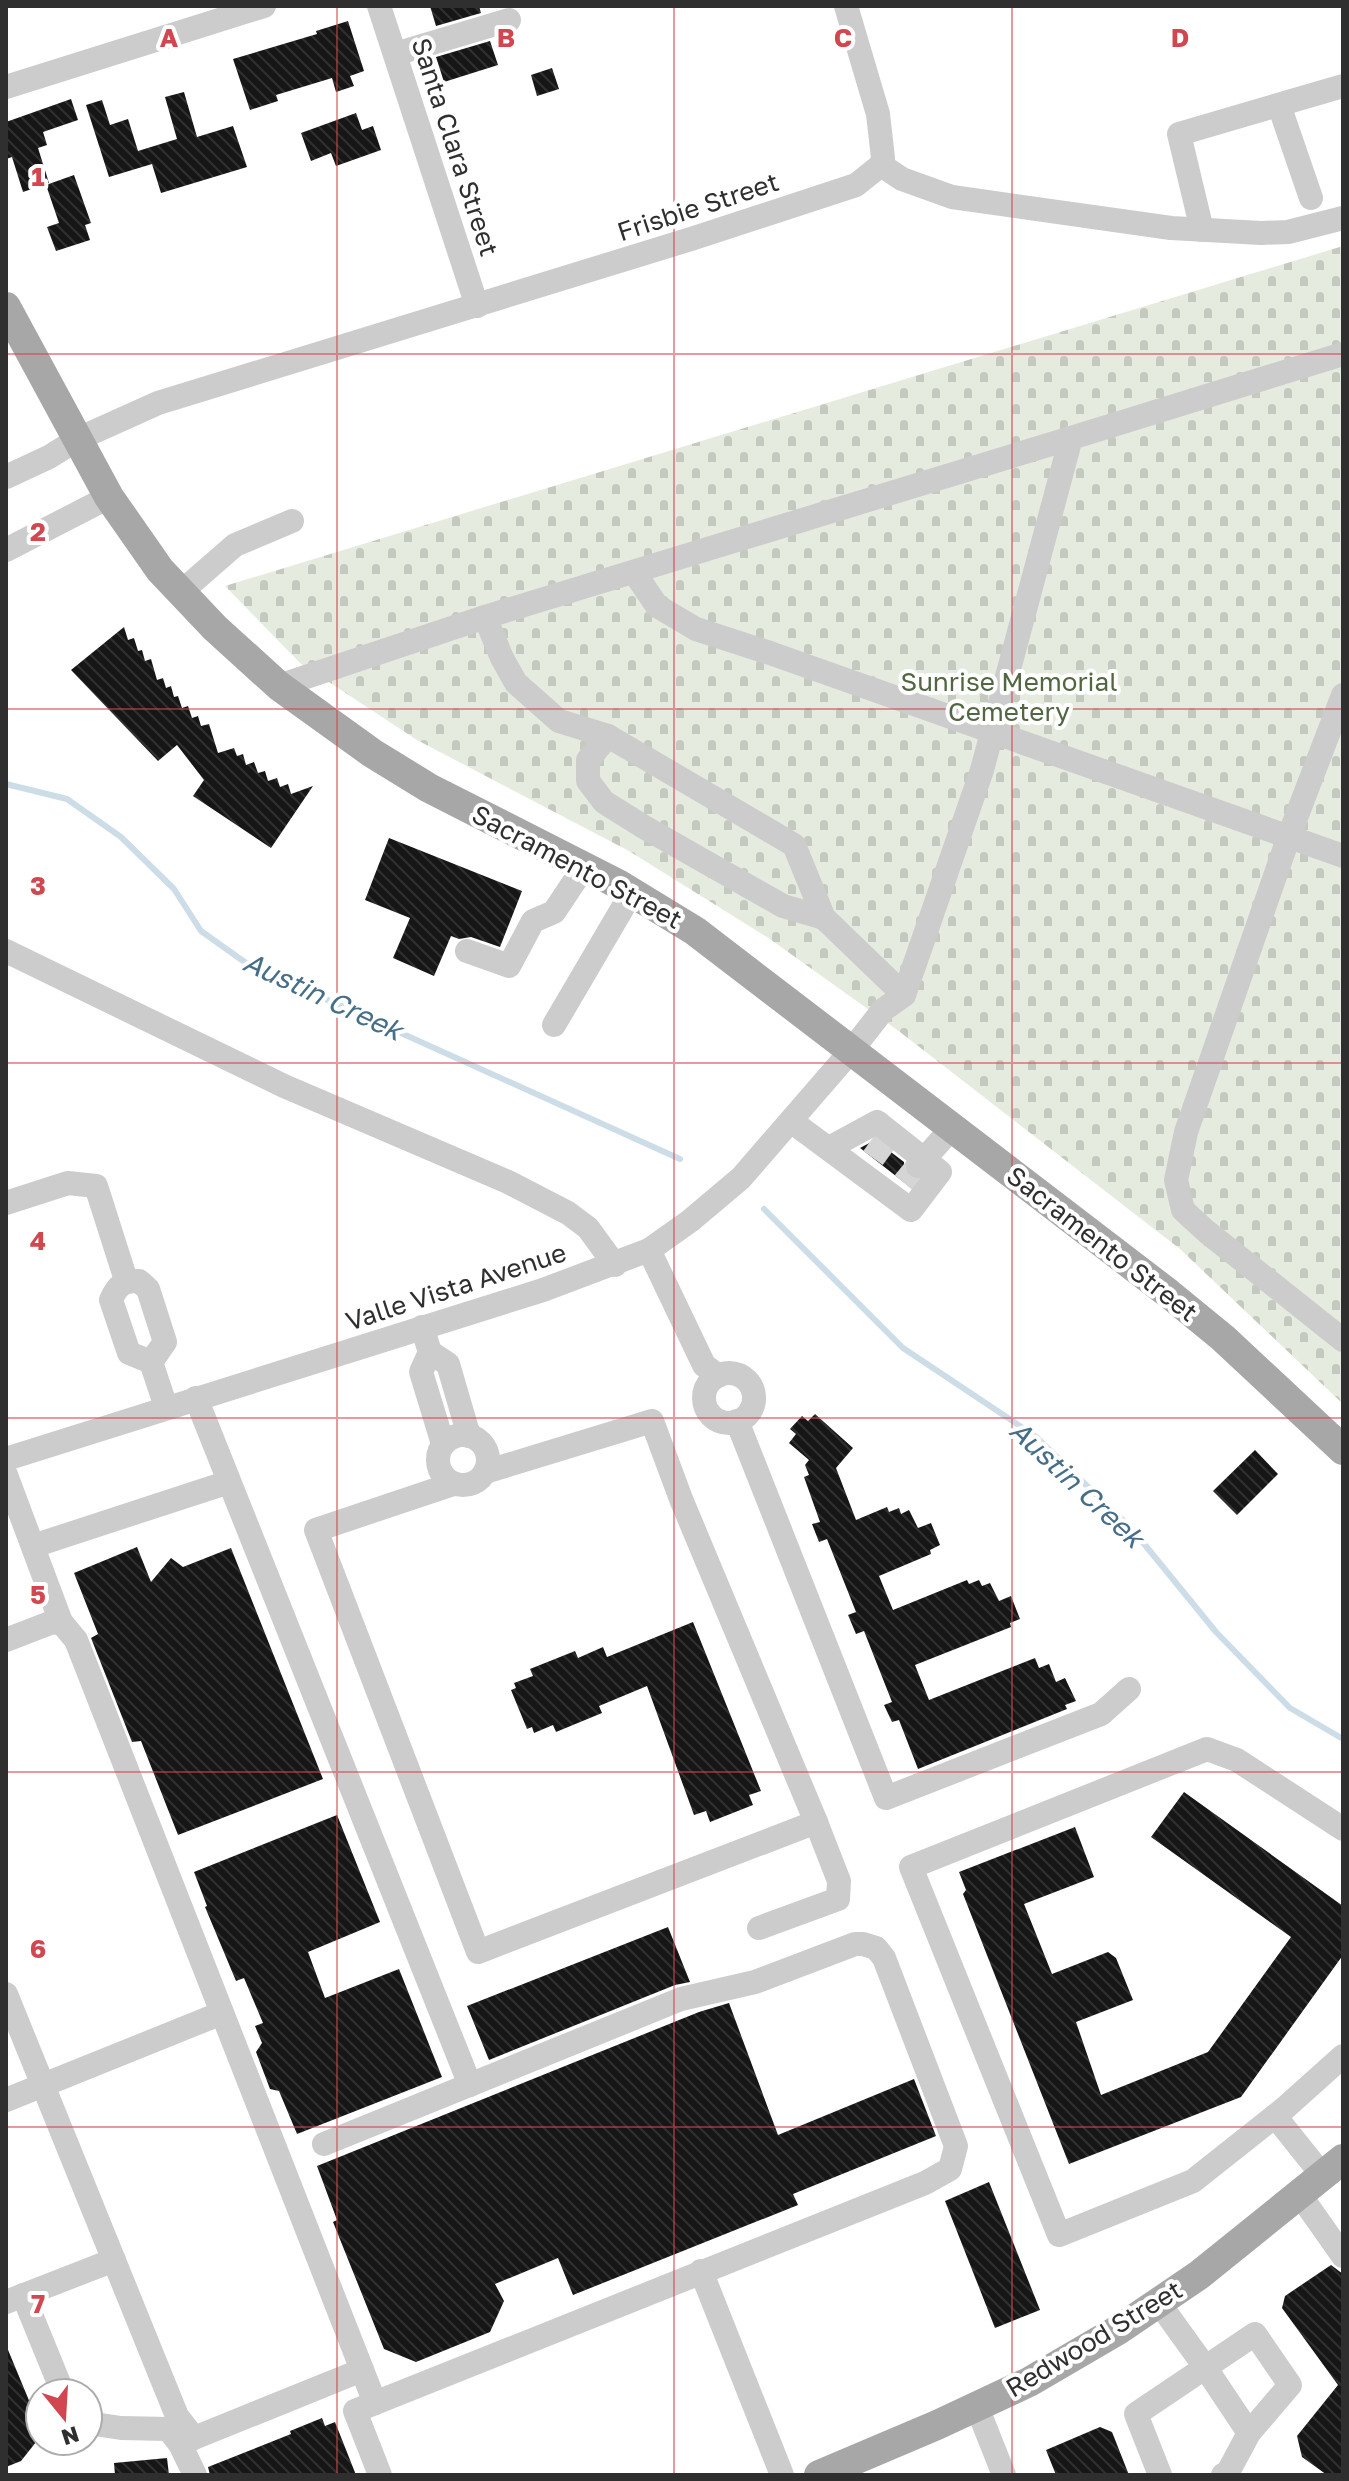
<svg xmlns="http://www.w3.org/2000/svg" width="1349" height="2481" viewBox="0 0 1349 2481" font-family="'Golos Text',sans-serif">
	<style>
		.cemetery { fill: url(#cemetery-stones) }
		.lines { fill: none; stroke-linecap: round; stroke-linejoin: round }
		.stream { stroke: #cddde8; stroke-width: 6 }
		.building { fill: url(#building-back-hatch) }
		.minor-tunnel { stroke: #d5d5d5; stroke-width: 24; stroke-dasharray: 24 12; stroke-linecap: butt }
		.minor { stroke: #ccc; stroke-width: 24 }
		.major { stroke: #a7a7a7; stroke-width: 30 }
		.grid { fill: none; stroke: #d1464f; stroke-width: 2; stroke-opacity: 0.55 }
		.labels { text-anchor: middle; stroke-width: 8; stroke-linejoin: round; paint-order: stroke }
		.street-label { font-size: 26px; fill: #2f2f2f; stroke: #fff }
		.park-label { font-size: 26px; fill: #526641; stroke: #fff }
		.water-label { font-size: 28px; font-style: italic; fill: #466e88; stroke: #fff }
		.grid-label { font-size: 26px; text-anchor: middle; font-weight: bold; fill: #d1464f; stroke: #fff; stroke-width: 8; stroke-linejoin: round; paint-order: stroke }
	</style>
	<defs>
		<pattern id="cemetery-stones" width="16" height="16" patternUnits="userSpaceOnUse" patternTransform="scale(2)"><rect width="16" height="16" fill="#e5ebdf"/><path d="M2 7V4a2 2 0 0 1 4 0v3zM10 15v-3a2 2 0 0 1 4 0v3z" fill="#c5cac0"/></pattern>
		<pattern id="building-back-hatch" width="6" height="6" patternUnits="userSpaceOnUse" patternTransform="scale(2)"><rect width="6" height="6" fill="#161616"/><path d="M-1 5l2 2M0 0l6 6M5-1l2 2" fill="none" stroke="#303030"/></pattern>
	</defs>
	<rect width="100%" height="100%" fill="#fff"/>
	<polygon class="cemetery" points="1343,246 1343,1404 1180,1249 900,1032 767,937 629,851 417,740 300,663 225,586"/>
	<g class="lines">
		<g class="stream">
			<polyline points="6,784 67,799 121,837 174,889 201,931 246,963 680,1159"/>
			<polyline points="764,1209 903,1348 1035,1436 1132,1529 1216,1632 1290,1708 1343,1739"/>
		</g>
	</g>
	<g class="building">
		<polygon points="430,6 479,6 481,13 436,26"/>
		<polygon points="348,21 364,71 350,76 354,86 336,92 332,78 276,95 278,101 250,110 233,59 317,34 316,31"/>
		<polygon points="490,41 498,65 444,82 436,57"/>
		<polygon points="552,68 559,89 537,96 531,75"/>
		<polygon points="184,92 197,137 233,126 247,167 161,193 152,164 109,177 86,105 102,100 110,125 128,119 138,151 177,139 165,97"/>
		<polygon points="71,99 78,120 43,132 47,145 38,148 49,183 23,192 12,157 6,159 6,122"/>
		<polygon points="356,113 362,130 373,126 381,150 336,166 331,153 311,161 301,133"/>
		<polygon points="74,175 91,223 85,225 90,240 56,251 47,227 59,223 46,185"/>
		<polygon points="124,627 128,640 134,638 138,651 142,650 145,661 151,659 157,680 163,678 166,688 171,686 174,697 178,696 182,708 188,706 192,718 198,716 201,726 209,724 218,753 234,748 237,756 243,754 246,765 254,762 258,773 265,771 268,781 277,778 280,787 288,784 291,794 313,786 271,848 193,796 204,780 177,745 158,761 71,670"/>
		<polygon points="389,838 522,891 500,947 471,937 459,939 451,936 434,976 393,958 410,918 365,900"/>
		<polygon points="875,1140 904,1162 904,1171 915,1181 910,1187 860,1148"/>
		<polygon points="815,1414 853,1448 836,1468 856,1520 887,1507 889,1512 899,1508 901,1514 909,1510 918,1528 931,1523 940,1545 930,1550 931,1554 879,1576 893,1610 967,1580 969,1584 979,1580 982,1586 990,1583 999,1601 1011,1596 1020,1619 1010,1623 1011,1627 915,1665 929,1700 1035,1658 1039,1668 1049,1664 1056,1682 1065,1678 1076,1701 1065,1705 1067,1709 918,1769 899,1720 892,1722 884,1705 892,1702 864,1631 856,1634 848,1615 856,1612 827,1539 819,1542 812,1524 820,1522 804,1477 809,1475 805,1465 809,1460 789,1443 796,1434 790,1429 802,1416 808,1421"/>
		<polygon points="1255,1450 1278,1474 1237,1515 1213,1491"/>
		<polygon points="137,1547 151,1582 171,1558 183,1567 231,1548 323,1779 178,1835 141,1741 132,1742 91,1638 98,1634 74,1573"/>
		<polygon points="693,1622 761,1791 749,1795 753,1805 710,1822 706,1811 694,1815 647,1686 599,1706 602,1713 556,1732 553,1725 534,1733 532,1727 527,1729 511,1690 516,1688 514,1683 533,1676 530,1669 575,1651 578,1658 603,1647 607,1657"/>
		<polygon points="1184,1792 1343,1906 1343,1955 1241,2097 1069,2164 963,1894 966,1890 959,1872 1075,1827 1094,1877 1024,1904 1052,1974 1108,1952 1116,1958 1133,2000 1076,2022 1101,2095 1208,2052 1291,1937 1151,1837"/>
		<polygon points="337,1815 380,1922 308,1952 325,1998 399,1969 442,2077 297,2134 279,2091 270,2089 256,2052 262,2043 255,2026 263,2023 244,1978 236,1981 205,1907 207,1906 194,1872"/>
		<polygon points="668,1927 690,1982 675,1985 489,2060 467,2006"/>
		<polygon points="729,2003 778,2135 914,2079 936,2136 793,2194 798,2205 573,2295 558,2258 495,2284 504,2301 490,2332 416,2362 384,2349 333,2222 337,2220 317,2166 699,2012"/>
		<polygon points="989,2182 1040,2310 995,2328 945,2201"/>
		<polygon points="1331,2265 1343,2274 1343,2475 1327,2475 1302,2457 1297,2436 1338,2385 1282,2308 1285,2296"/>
		<polygon points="6,2345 40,2427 40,2437 21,2461 6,2467"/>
		<polygon points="322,2418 325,2426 335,2422 356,2475 210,2475 208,2467 291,2434 290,2431"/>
		<polygon points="1100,2427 1112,2432 1129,2475 1056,2475 1046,2450"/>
		<polygon points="167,2458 169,2475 115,2475 114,2463"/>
	</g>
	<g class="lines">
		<g class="minor-tunnel">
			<polyline points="873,1158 886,1140"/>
			<polyline points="904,1183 918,1166"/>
		</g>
		<g class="minor">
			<polyline points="379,6 477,306"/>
			<polyline points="846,6 878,114 883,158 881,165"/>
			<polyline points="395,54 509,20"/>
			<polyline points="6,87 264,6"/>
			<polyline points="1279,105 1311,198"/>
			<polyline points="881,165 902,179 952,197 1171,228 1261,233 1288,232 1343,218"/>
			<polyline points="1202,230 1179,134 1343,86"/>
			<polyline points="6,477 49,457 78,439 158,403 691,239 856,185 881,165"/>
			<polyline points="6,550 109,497"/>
			<polyline points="634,572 657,606 696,629 770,653 1343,856"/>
			<polyline points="181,592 235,545 292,521"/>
			<polyline points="485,617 502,658 516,683 559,721 608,736 794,845 824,918 904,995"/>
			<polyline points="279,686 485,617 1071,438"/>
			<polyline points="1343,695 1289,836 1186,1132 1176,1180 1183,1210 1207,1232 1343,1340"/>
			<polyline points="608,736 588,760 588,781 604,802 644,827 783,906 824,918"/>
			<polyline points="6,951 284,1086 508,1182 568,1213 588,1228 615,1265"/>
			<polyline points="467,951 509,966 533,921 554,912 584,867"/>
			<polyline points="554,1025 632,892"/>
			<polyline points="791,1121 911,1210 940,1172 877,1122 829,1148"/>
			<polyline points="918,1166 952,1128"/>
			<polyline points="6,1203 68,1183 96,1186 126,1280"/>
			<polyline points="649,1250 704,1365 718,1376"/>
			<polyline points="422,1327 430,1352 448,1364 469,1436"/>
			<polyline points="430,1352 421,1372 443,1444"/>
			<path d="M151 1362 165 1342 148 1289 139 1281C123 1280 117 1286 111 1300L129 1353 151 1362 166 1407"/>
			<circle cx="729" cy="1398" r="25"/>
			<polyline points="196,1398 470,2085"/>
			<polyline points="737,1421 886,1798 1101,1714 1129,1689"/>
			<circle cx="463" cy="1460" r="25"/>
			<polyline points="6,1459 543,1290 649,1250 690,1221 741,1178 851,1051 883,1010 904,995 982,770 1071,438 1343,354"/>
			<polyline points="485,1472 652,1421 681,1499 816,1822"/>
			<polyline points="6,1475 61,1622"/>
			<polyline points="453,1484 316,1530 478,1952 816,1822 839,1881 838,1899 759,1928"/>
			<polyline points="33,1546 229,1482"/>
			<polyline points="6,1640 50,1623 61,1622 76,1640 375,2403"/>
			<polyline points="1343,1829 1237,1760 1207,1749 911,1867 1059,2235 1193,2181 1285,2108 1343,2056"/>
			<polyline points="6,1994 177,2416 194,2438 362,2370"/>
			<polyline points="6,2100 222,2013"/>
			<polyline points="1275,2116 1323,2176"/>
			<polyline points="324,2144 681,1999 755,1982 855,1944 863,1944 876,1948 884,1958 956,2146 950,2169 925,2183 355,2411 380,2475"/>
			<polyline points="1300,2195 1343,2256"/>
			<polyline points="701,2271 782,2475"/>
			<polyline points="23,2295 63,2393"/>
			<polyline points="6,2302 114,2260"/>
			<polyline points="1159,2303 1205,2367 1249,2433"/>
			<polyline points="977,2407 1004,2475"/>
			<polyline points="88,2423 121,2428 168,2429 180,2444 192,2439"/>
			<polyline points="180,2444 195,2475"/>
			<polyline points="1160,2475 1136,2414 1255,2334 1290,2385 1249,2433 1227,2474 1223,2475"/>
		</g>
		<g class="major">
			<polyline points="6,307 109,497 160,570 215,628 279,686 372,753 429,788 618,884 695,931 1168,1293 1223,1338 1343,1450"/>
			<polyline points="819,2475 937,2425 1029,2382 1118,2330 1199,2275 1343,2159"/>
		</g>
	</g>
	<path class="grid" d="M337 6V2475M674 6V2475M1012 6V2475M6 354H1343M6 709H1343M6 1063H1343M6 1418H1343M6 1772H1343M6 2127H1343"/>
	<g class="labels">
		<g class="street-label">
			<text transform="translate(455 147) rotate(72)" y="9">Santa Clara Street</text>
			<text transform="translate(698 207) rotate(-18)" y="9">Frisbie Street</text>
			<text transform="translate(577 867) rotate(28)" y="9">Sacramento Street</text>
			<text transform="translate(1102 1244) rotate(38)" y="9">Sacramento Street</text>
			<text transform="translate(456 1287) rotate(-18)" y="9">Valle Vista Avenue</text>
			<text transform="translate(1094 2339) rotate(-31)" y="9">Redwood Street</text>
		</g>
		<g class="park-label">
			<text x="1009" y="691">Sunrise Memorial<tspan x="1009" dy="30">Cemetery</tspan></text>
		</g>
		<g class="water-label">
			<text transform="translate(323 996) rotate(25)" y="10">Austin Creek</text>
			<text transform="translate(1077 1484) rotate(43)" y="10">Austin Creek</text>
		</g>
	</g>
	<g class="grid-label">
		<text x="169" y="47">A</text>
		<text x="506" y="47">B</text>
		<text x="843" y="47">C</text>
		<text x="1180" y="47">D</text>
		<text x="38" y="186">1</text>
		<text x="38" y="541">2</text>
		<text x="38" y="895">3</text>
		<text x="38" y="1250">4</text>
		<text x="38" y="1604">5</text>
		<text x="38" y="1958">6</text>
		<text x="38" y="2313">7</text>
	</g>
	<rect width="1349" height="2481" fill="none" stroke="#2f2f2f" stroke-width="16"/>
	<g transform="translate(64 2417) rotate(162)"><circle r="38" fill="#ffffff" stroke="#acacac" stroke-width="2"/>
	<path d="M0-6L14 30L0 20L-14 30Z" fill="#d1464f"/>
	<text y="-12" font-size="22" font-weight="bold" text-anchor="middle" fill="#2f2f2f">N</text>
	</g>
</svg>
